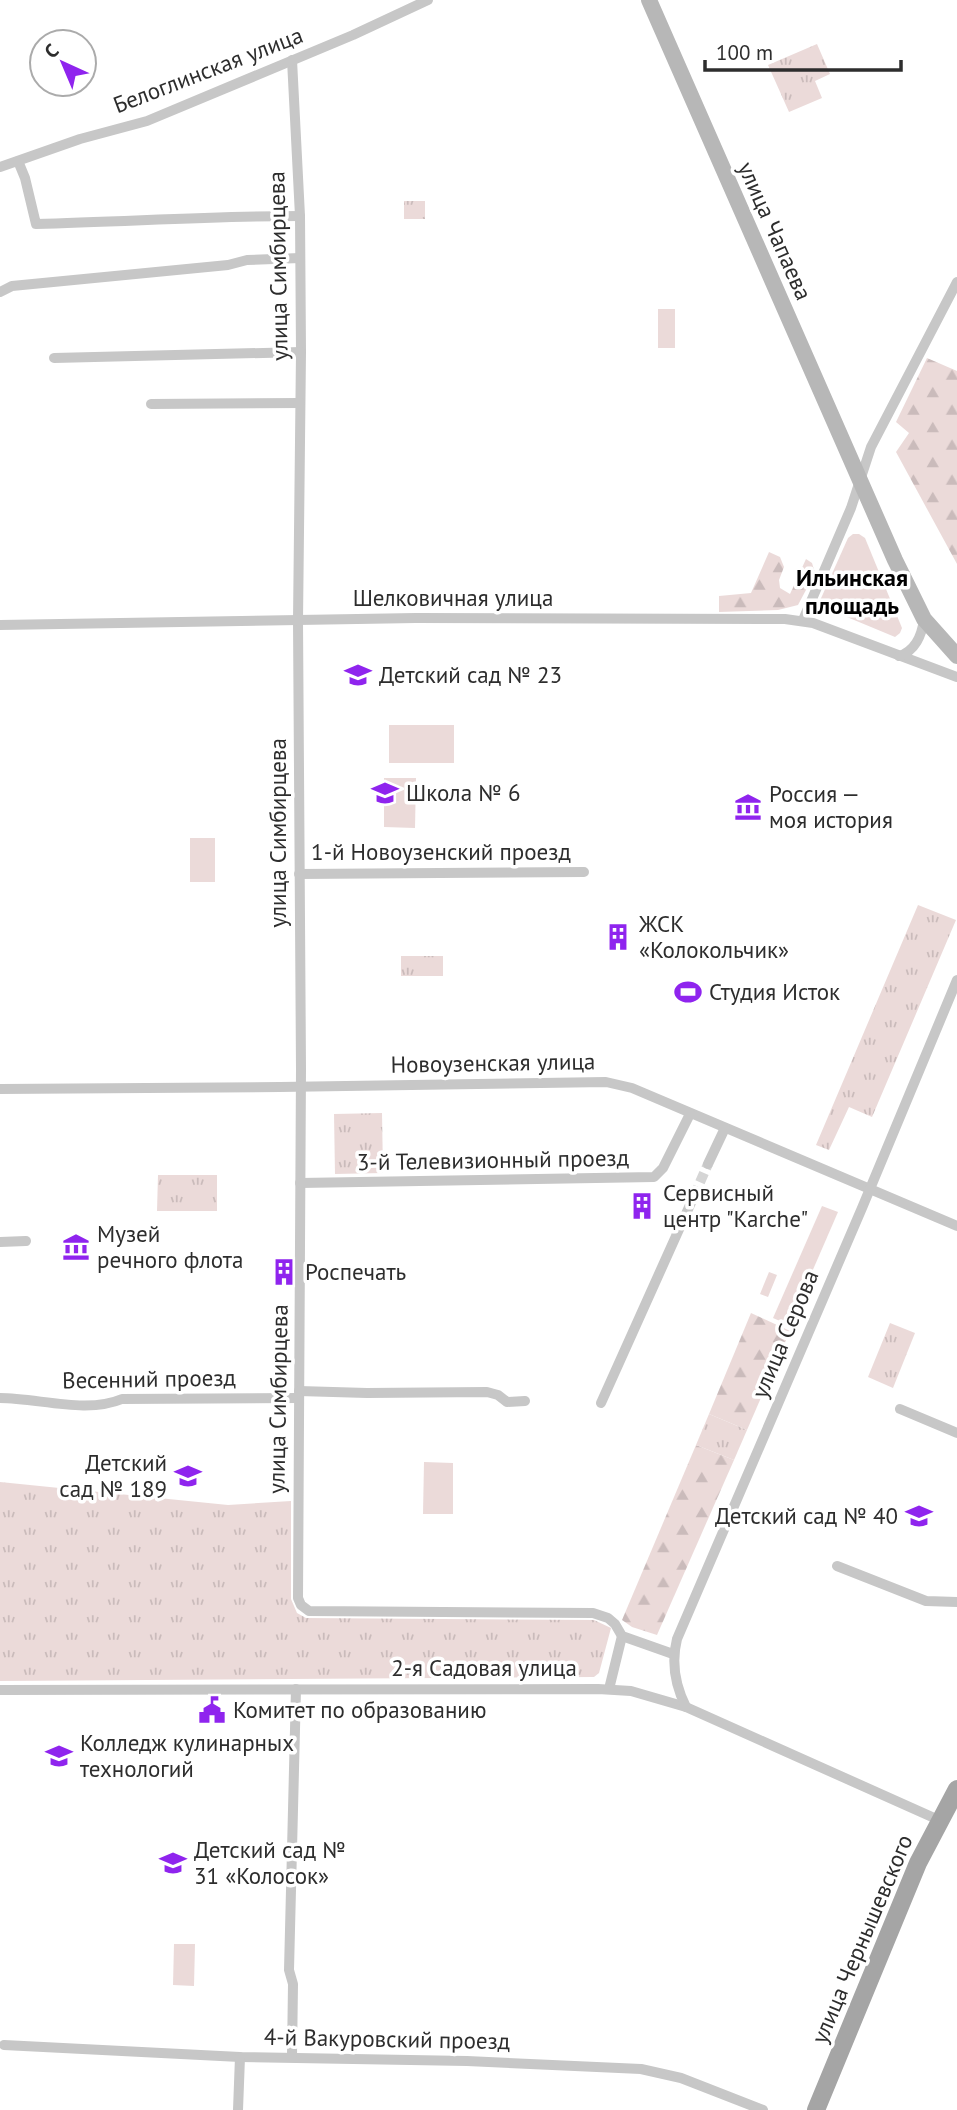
<svg xmlns="http://www.w3.org/2000/svg" width="957" height="2110" viewBox="0 0 957 2110" font-family="'PT Sans',sans-serif">
	<style>
		.grass { fill: #ebdad9 }
		.forest { fill: url(#forest-firs) }
		.park { fill: url(#park-tufts) }
		.lines { fill: none; stroke-linecap: round; stroke-linejoin: round }
		.street-tunnel { stroke: #d5d5d5; stroke-width: 10; stroke-dasharray: 10 5; stroke-linecap: butt }
		.street { stroke: #c7c7c7; stroke-width: 10 }
		.secondary { stroke: #b7b7b7; stroke-width: 16 }
		.primary { stroke: #a5a5a5; stroke-width: 18 }
		.labels { text-anchor: middle; stroke-width: 7; stroke-linejoin: round; paint-order: stroke }
		.street-label { font-size: 23px; fill: #2d2d2d; stroke: #fff }
		.poi-label { font-size: 23px; fill: #2d2d2d; stroke: #fff; text-anchor: start }
		.neighbourhood-label { font-size: 24px; font-weight: bold; fill: #000; stroke: #fff }
	</style>
	<defs>
		<pattern id="forest-firs" width="22" height="20" patternUnits="userSpaceOnUse" patternTransform="scale(1.75)"><rect width="22" height="20" fill="#ebdad9"/><path d="M5 1l3.5 6h-7zM16 11l3.5 6h-7z" fill="#cabbbb"/></pattern>
		<pattern id="park-tufts" width="24" height="20" patternUnits="userSpaceOnUse" patternTransform="scale(1.75)"><rect width="24" height="20" fill="#ebdad9"/><path d="M3 7l-1-3M5 7V3M7 7l1-3M15 17l-1-3M17 17v-4M19 17l1-3" fill="none" stroke="#cabbbb"/></pattern>
	</defs>
	<rect width="100%" height="100%" fill="#fff"/>
	<g class="grass">
		<rect x="658" y="309" width="17" height="39"/>
		<polygon points="853,534 859,534 865,538 902,628 900,633 895,637 818,605 848,538"/>
		<rect x="389" y="725" width="65" height="38"/>
		<polygon points="384,778 416,778 415,828 384,827"/>
		<rect x="190" y="838" width="25" height="44"/>
		<polygon points="822,1206 838,1212 789,1325 773,1318"/>
		<polygon points="769,1272 777,1275 768,1297 760,1294"/>
		<polygon points="424,1462 453,1463 453,1514 423,1514"/>
		<polygon points="174,1944 195,1944 194,1986 173,1985"/>
	</g>
	<g class="forest">
		<polygon points="927,358 957,371 957,564 896,452 909,433 896,422"/>
		<polygon points="769,552 780,557 784,567 779,580 780,588 790,594 806,559 812,563 815,573 798,605 778,610 719,612 719,596 751,593"/>
		<polygon points="751,1313 790,1331 747,1430 709,1414"/>
		<polygon points="696,1445 734,1460 657,1635 632,1627 622,1620"/>
	</g>
	<g class="park">
		<polygon points="817,44 830,74 815,81 822,98 789,112 768,65"/>
		<rect x="404" y="201" width="21" height="18"/>
		<polygon points="918,905 956,920 872,1117 849,1107 829,1150 816,1145"/>
		<rect x="401" y="956" width="42" height="20"/>
		<polygon points="382,1113 383,1173 335,1174 334,1114"/>
		<polygon points="158,1175 217,1175 217,1211 157,1211"/>
		<polygon points="890,1323 915,1333 893,1388 868,1377"/>
		<polygon points="709,1414 747,1430 734,1460 696,1445"/>
		<polygon points="0,1482 228,1505 291,1501 291,1599 297,1613 306,1618 594,1620 611,1628 599,1673 594,1677 0,1681"/>
	</g>
	<g class="lines">
		<polyline class="street-tunnel" points="694,1196 708,1164"/>
		<g class="street">
			<polyline points="292,60 300,216 301,352 298,621 301,1069 298,1598 301,1605 309,1611 593,1613 608,1618 615,1624 622,1636 673,1654"/>
			<path d="M18 161 25 178 36 224C124 222 212 216 300 216"/>
			<polyline points="0,167 80,139 147,121 353,35 428,0"/>
			<polyline points="0,292 12,286 228,265 247,260 300,258"/>
			<polyline points="54,358 301,352"/>
			<polyline points="151,404 300,403"/>
			<polyline points="803,620 851,508 871,447 957,282"/>
			<polyline points="0,625 416,618 785,619 813,623 957,677"/>
			<path d="M899 656C915 651 922 635 924 619"/>
			<polyline points="299,874 584,872"/>
			<polyline points="0,1089 280,1087 606,1082 632,1088 957,1226"/>
			<polyline points="708,1164 725,1128"/>
			<polyline points="300,1183 654,1177 663,1168 690,1114"/>
			<polyline points="0,1242 26,1241"/>
			<polyline points="299,1391 367,1393 487,1392 498,1395 507,1402 525,1401"/>
			<path d="M0 1398C38 1398 87 1414 122 1399L299 1398"/>
			<polyline points="601,1403 694,1196"/>
			<polyline points="900,1409 957,1433"/>
			<polyline points="837,1566 926,1601 957,1602"/>
			<polyline points="609,1689 622,1636"/>
			<polyline points="0,1690 598,1689 631,1691 686,1707 941,1821"/>
			<path d="M686 1707C675 1685 671 1663 677 1639L862 1208 957 980"/>
			<polyline points="4,2045 240,2057 467,2061 641,2069 681,2078 763,2110"/>
			<polyline points="292,2056 293,1984 289,1970 296,1689"/>
			<polyline points="238,2110 240,2057"/>
		</g>
		<polyline class="secondary" points="649,0 895,560 924,619 957,656"/>
		<polyline class="primary" points="816,2110 918,1863 957,1789"/>
	</g>
	<defs>
		<symbol id="school-bare" viewBox="-9 -9 18 18"><path d="M0-5L7-2L0 1L-7-2ZM-4 1L0 2.5L4 1V4Q0 6-4 4Z" fill="#8f24ee" stroke="#fff" stroke-width="2.5" paint-order="stroke"/></symbol>
		<symbol id="museum-bare" viewBox="-9 -9 18 18"><path d="M0-6L6-3V-2H-6V-3ZM-5-1h2V3h-2ZM-1-1h2V3h-2ZM3-1h2V3H3ZM-6 4H6V6H-6Z" fill="#8f24ee" stroke="#fff" stroke-width="2.5" paint-order="stroke"/></symbol>
		<symbol id="building-bare" viewBox="-9 -9 18 18"><path d="M-4-6H4V6H1V3H-1V6H-4ZM-2.5-4.3h1.7v1.8h-1.7ZM.8-4.3h1.7v1.8H.8ZM-2.5-1h1.7V.8h-1.7ZM.8-1h1.7V.8H.8Z" fill="#8f24ee" stroke="#fff" stroke-width="2.5" paint-order="stroke"/></symbol>
		<symbol id="stadium-bare" viewBox="-9 -9 18 18"><path d="M0-5a6.5 5 0 1 0 0 10a6.5 5 0 1 0 0-10ZM-3.5-1.8h7v3.6h-7Z" fill="#8f24ee" stroke="#fff" stroke-width="2.5" paint-order="stroke"/></symbol>
		<symbol id="civic-bare" viewBox="-9 -9 18 18"><path d="M-.6-6.5H3V-4.5H.6V-3L4-1V1h2V6H-6V1h2V-1L-.6-3ZM-1.2 2.5V6h2.4V2.5Z" fill="#8f24ee" stroke="#fff" stroke-width="2.5" paint-order="stroke"/></symbol>
		<symbol id="university-bare" viewBox="-9 -9 18 18"><path d="M0-5L7-2L0 1L-7-2ZM-4 1L0 2.5L4 1V4Q0 6-4 4Z" fill="#8f24ee" stroke="#fff" stroke-width="2.5" paint-order="stroke"/></symbol>
	</defs>
	<g fill-rule="evenodd">
		<use href="#school-bare" x="339" y="656" width="38" height="38"/>
		<use href="#school-bare" x="366" y="774" width="38" height="38"/>
		<use href="#museum-bare" x="729" y="788" width="38" height="38"/>
		<use href="#building-bare" x="599" y="918" width="38" height="38"/>
		<use href="#stadium-bare" x="669" y="973" width="38" height="38"/>
		<use href="#building-bare" x="623" y="1187" width="38" height="38"/>
		<use href="#museum-bare" x="57" y="1228" width="38" height="38"/>
		<use href="#building-bare" x="265" y="1253" width="38" height="38"/>
		<use href="#school-bare" x="169" y="1457" width="38" height="38"/>
		<use href="#school-bare" x="900" y="1497" width="38" height="38"/>
		<use href="#civic-bare" x="193" y="1691" width="38" height="38"/>
		<use href="#university-bare" x="40" y="1737" width="38" height="38"/>
		<use href="#school-bare" x="154" y="1844" width="38" height="38"/>
	</g>
	<g class="labels">
		<g class="street-label">
			<text transform="translate(208 70) rotate(-21)" y="8">Белоглинская улица</text>
			<text transform="translate(775 231) rotate(66)" y="8">улица Чапаева</text>
			<text transform="translate(278 266) rotate(-91)" y="8">улица Симбирцева</text>
			<text x="453" y="606">Шелковичная улица</text>
			<text transform="translate(278 833) rotate(-90)" y="8">улица Симбирцева</text>
			<text x="441" y="860">1-й Новоузенский проезд</text>
			<text transform="translate(493 1063) rotate(-1)" y="8">Новоузенская улица</text>
			<text transform="translate(493 1160) rotate(-1)" y="8">3-й Телевизионный проезд</text>
			<text transform="translate(785 1334) rotate(-67)" y="8">улица Серова</text>
			<text transform="translate(149 1379) rotate(-1)" y="8">Весенний проезд</text>
			<text transform="translate(278 1399) rotate(-89)" y="8">улица Симбирцева</text>
			<text x="484" y="1676">2-я Садовая улица</text>
			<text transform="translate(862 1939) rotate(-67)" y="8">улица Чернышевского</text>
			<text transform="translate(387 2039) rotate(1)" y="8">4-й Вакуровский проезд</text>
		</g>
		<g class="poi-label">
			<text x="379" y="683">Детский сад № 23</text>
			<text x="406" y="801">Школа № 6</text>
			<text x="769" y="802">Россия —<tspan x="769" dy="26">моя история</tspan></text>
			<text x="639" y="932">ЖСК<tspan x="639" dy="26">«Колокольчик»</tspan></text>
			<text x="709" y="1000">Студия Исток</text>
			<text x="663" y="1201">Сервисный<tspan x="663" dy="26">центр "Karche"</tspan></text>
			<text x="97" y="1242">Музей<tspan x="97" dy="26">речного флота</tspan></text>
			<text x="305" y="1280">Роспечать</text>
			<text x="167" y="1471" text-anchor="end">Детский<tspan x="167" dy="26">сад № 189</tspan></text>
			<text x="898" y="1524" text-anchor="end">Детский сад № 40</text>
			<text x="233" y="1718">Комитет по образованию</text>
			<text x="80" y="1751">Колледж кулинарных<tspan x="80" dy="26">технологий</tspan></text>
			<text x="194" y="1858">Детский сад №<tspan x="194" dy="26">31 «Колосок»</tspan></text>
		</g>
		<g class="neighbourhood-label">
			<text x="852" y="586">Ильинская<tspan x="852" dy="28">площадь</tspan></text>
		</g>
	</g>
	<g transform="translate(63 63) rotate(316)"><circle r="33" fill="#ffffff" stroke="#ababab" stroke-width="2"/>
	<path d="M0-5L12 26L0 18L-12 26Z" fill="#8f24ee"/>
	<text y="-10" font-size="19" font-weight="bold" text-anchor="middle" fill="#2d2d2d">С</text>
	</g>
	<path d="M705 60v10h196v-10" fill="none" stroke="#2d2d2d" stroke-width="3.5"/>
	<text x="716" y="60" font-size="21" fill="#2d2d2d" stroke="#ffffff" stroke-width="5" paint-order="stroke">100 m</text>
</svg>
